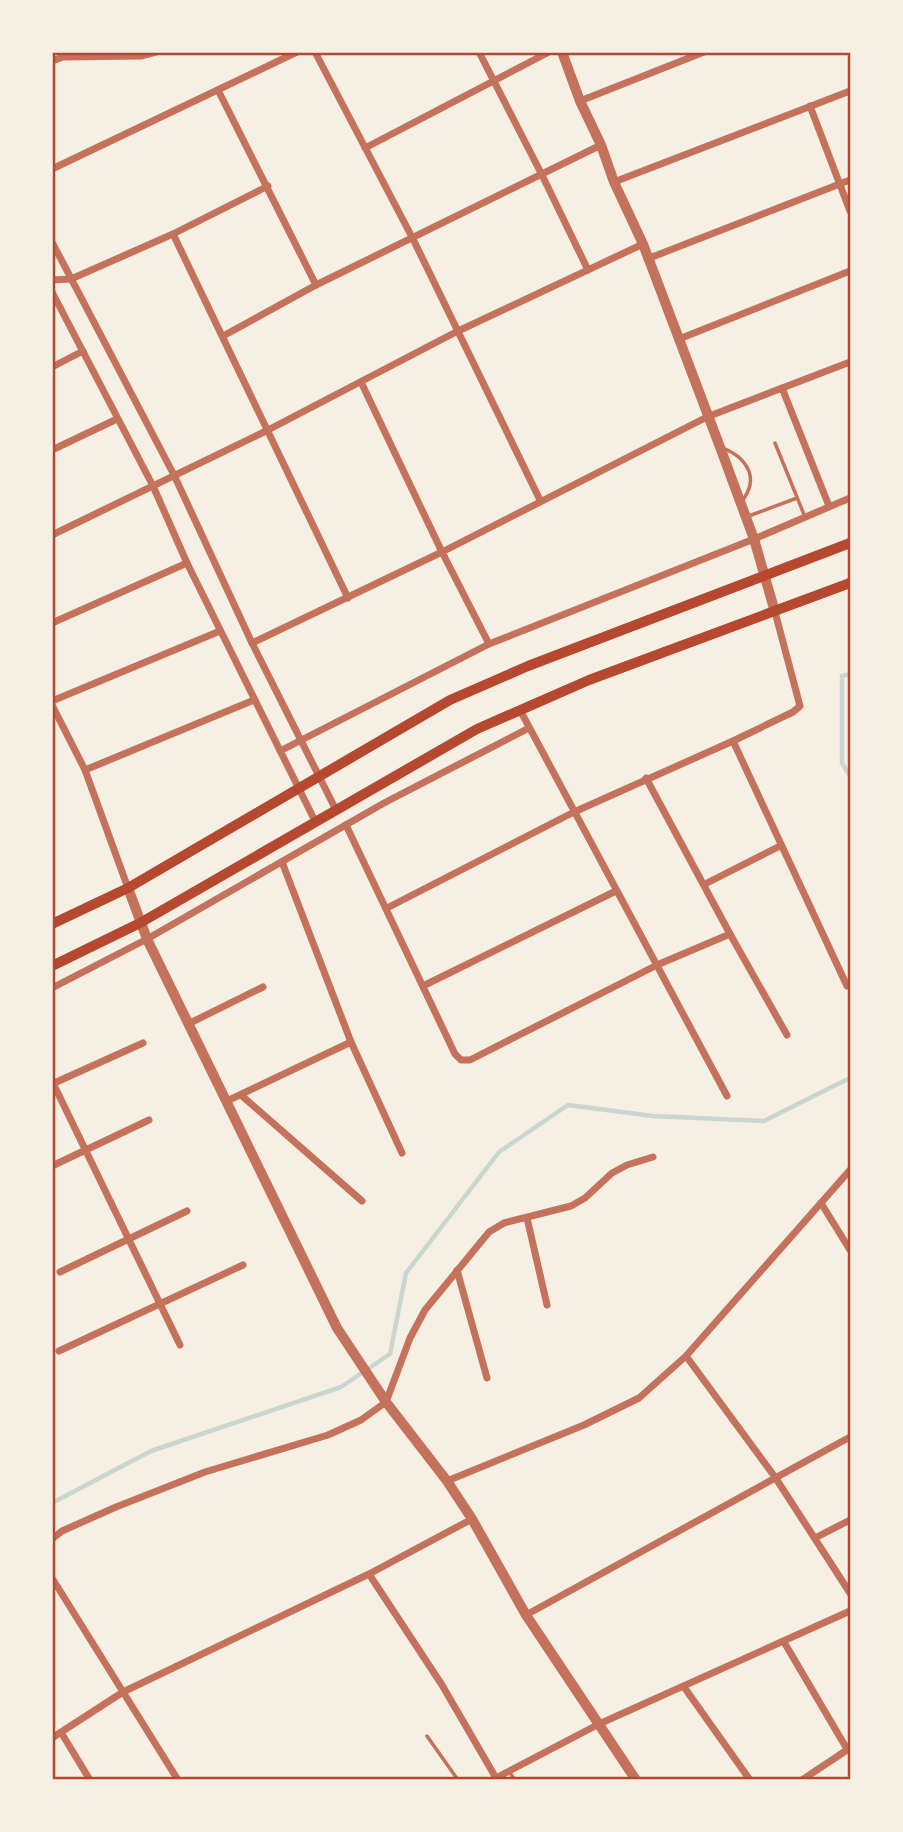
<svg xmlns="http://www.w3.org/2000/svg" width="903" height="1832" viewBox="0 0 903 1832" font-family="Spectral,serif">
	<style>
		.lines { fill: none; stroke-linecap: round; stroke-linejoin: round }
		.stream { stroke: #c9d6d2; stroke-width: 4.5 }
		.service { stroke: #c5725c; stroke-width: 3.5 }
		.minor { stroke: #c5725c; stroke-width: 7 }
		.tertiary { stroke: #c5725c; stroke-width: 10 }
		.secondary { stroke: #b5482f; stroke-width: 10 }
		.neatline { fill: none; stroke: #b5482f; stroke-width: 2.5 }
	</style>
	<rect width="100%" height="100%" fill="#f6efe4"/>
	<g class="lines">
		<g class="stream">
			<polyline points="850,674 842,676 842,763 850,776"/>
			<polyline points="52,1503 151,1451 341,1387 390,1354 406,1273 499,1152 568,1105 653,1116 764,1121 850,1078"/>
		</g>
		<g class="service">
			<polyline points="775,443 805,517"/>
			<path d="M723 448C747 458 760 478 742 501"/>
			<polyline points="746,517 797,498"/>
			<polyline points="427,1736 458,1780"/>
			<polyline points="510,1773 515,1780"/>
		</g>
		<g class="minor">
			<polyline points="315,52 413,239 540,500"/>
			<polyline points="479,52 542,175 588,270"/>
			<polyline points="52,61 63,57 141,56 156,52"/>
			<polyline points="218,90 316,285"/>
			<polyline points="580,101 704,52"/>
			<polyline points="810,106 850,211"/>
			<polyline points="365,148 549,52"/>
			<polyline points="52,169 297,52"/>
			<polyline points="614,182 850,91"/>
			<polyline points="173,234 348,598"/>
			<polyline points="52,242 174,475 252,643 336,810"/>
			<polyline points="647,259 850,180"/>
			<polyline points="52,280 71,279 173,234 268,186"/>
			<polyline points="52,292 153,486 187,563 315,821"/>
			<polyline points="223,336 316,285 601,145"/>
			<polyline points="679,339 850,271"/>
			<polyline points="52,367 83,351"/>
			<polyline points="361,382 442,552 489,644"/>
			<polyline points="782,388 829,506"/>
			<polyline points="52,450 117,419"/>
			<polyline points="52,535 268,430 456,332 643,244"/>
			<polyline points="52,623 187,563"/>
			<polyline points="252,643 442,552 707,417 850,362"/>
			<polyline points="52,701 220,631"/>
			<polyline points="52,705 85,770 128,888"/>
			<polyline points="520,710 727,1096"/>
			<polyline points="733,741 847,986"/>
			<polyline points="280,751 489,644 754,539 850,498"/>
			<polyline points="85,770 254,700"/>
			<polyline points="646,778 730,934 787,1035"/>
			<polyline points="346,825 455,1054 461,1060 470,1060 657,965 730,934"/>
			<polyline points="282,862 351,1042 402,1153"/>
			<polyline points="705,884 780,846"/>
			<polyline points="387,908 574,812 733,741 793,712 800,706 775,612"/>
			<polyline points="423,986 616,891"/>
			<polyline points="52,988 147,939 384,803 529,728"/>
			<polyline points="190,1023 263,987"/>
			<polyline points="52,1081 180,1345"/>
			<polyline points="52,1084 143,1043"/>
			<polyline points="241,1095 362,1201"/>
			<polyline points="227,1101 351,1042"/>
			<polyline points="52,1166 149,1120"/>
			<polyline points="821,1203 850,1250"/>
			<polyline points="527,1218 547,1305"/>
			<polyline points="457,1270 487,1378"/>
			<polyline points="60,1272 187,1211"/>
			<polyline points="59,1351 243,1265"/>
			<polyline points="686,1356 775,1477 850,1593"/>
			<polyline points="447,1481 584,1425 639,1398 686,1356 850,1170"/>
			<polyline points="815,1538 850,1520"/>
			<polyline points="52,1539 62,1531 116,1507 205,1472 328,1435 361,1420 386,1402 410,1338 425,1310 489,1232 504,1223 571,1206 585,1198 612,1173 627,1165 653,1157"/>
			<polyline points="369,1574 442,1685 496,1778"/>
			<polyline points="52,1578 178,1780"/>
			<polyline points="526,1615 850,1437"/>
			<polyline points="784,1642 847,1749"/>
			<polyline points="684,1687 750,1780"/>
			<polyline points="62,1734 90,1780"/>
			<polyline points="52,1738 123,1692 369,1574 472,1519"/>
			<polyline points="492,1780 599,1724 850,1611"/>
			<polyline points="802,1780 850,1748"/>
		</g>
		<g class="tertiary">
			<polyline points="562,52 580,101 601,145 614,182 643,244 720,447 754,539 775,612"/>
			<polyline points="128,888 147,939 337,1328 386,1402 447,1481 472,1519 526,1615 636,1780"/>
		</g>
		<g class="secondary">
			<polyline points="52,924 128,888 450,700 528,666 850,543"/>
			<polyline points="52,966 140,923 477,729 589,680 850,583"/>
		</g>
	</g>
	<rect width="903" height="1832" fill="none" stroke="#f6efe4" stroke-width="108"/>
	<rect x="54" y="54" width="795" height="1724" class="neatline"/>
</svg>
